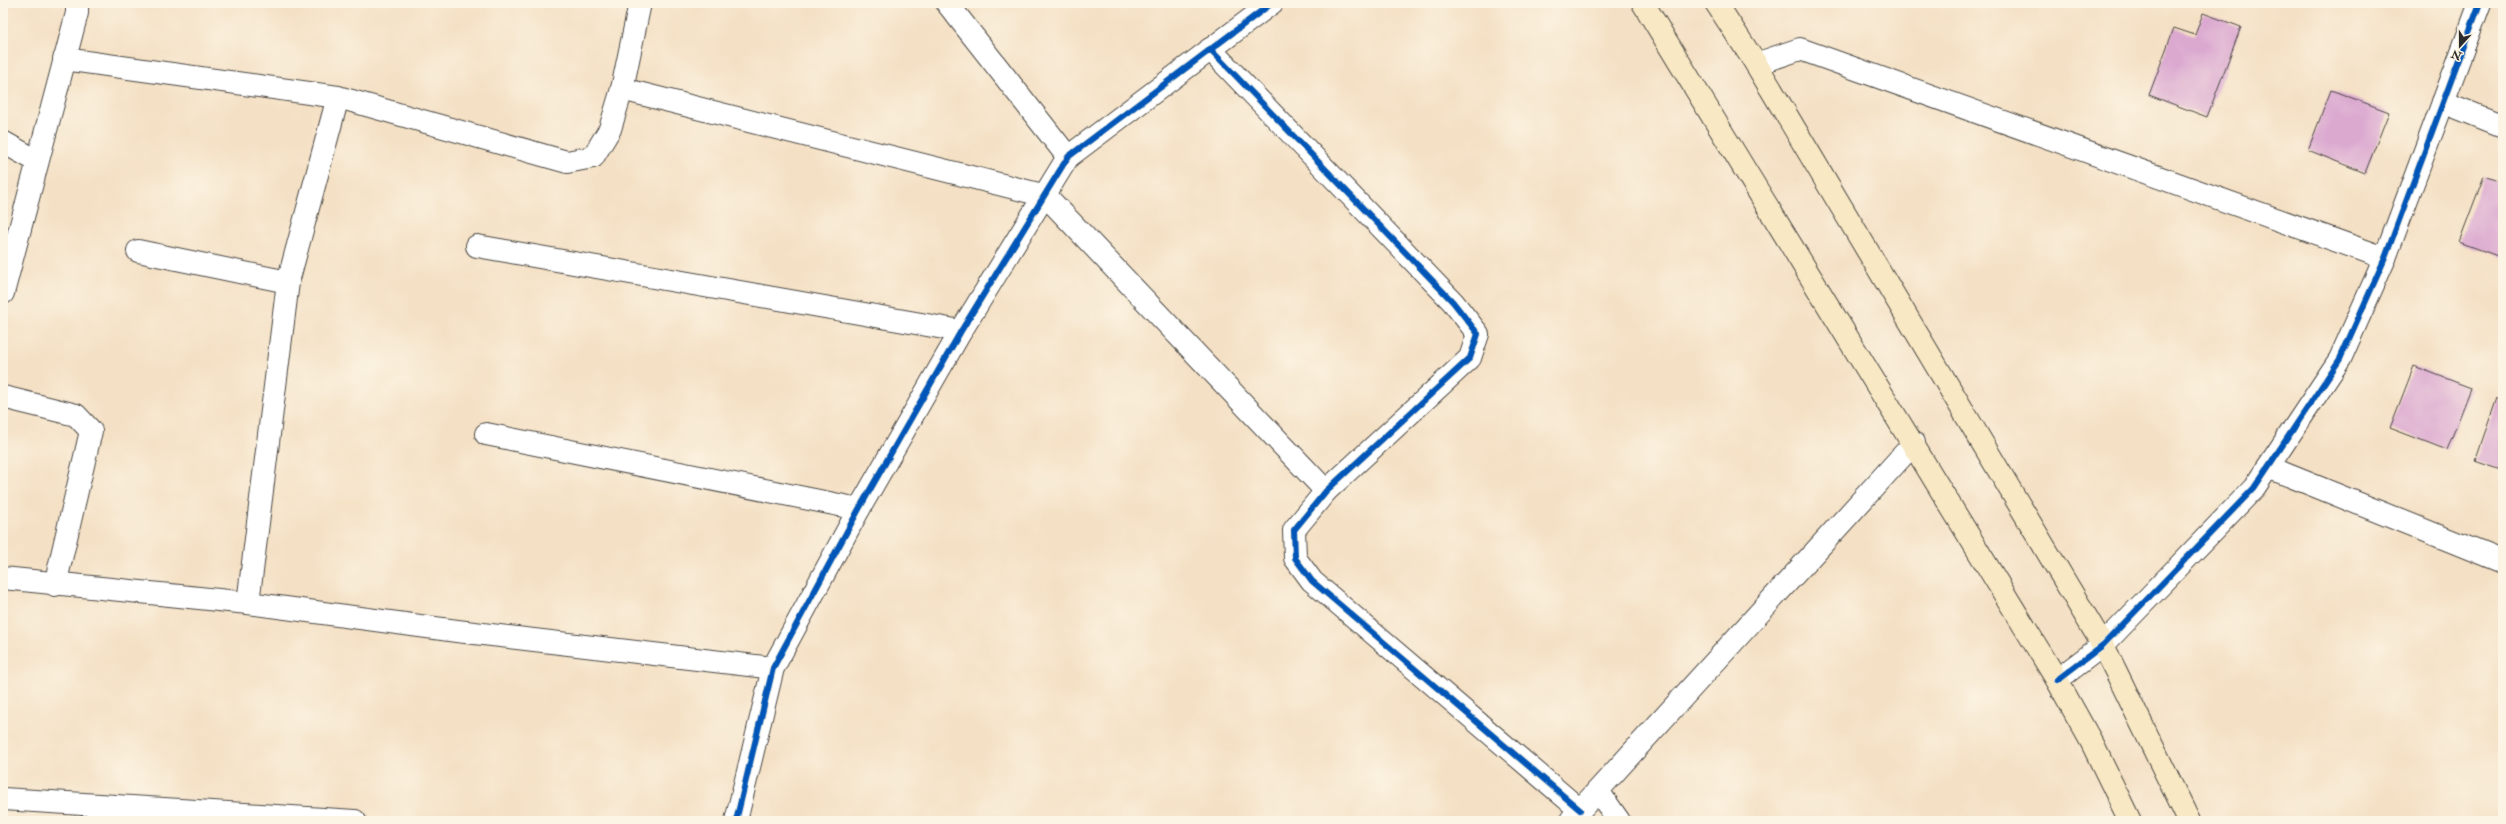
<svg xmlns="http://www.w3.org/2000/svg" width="2506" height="824" viewBox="0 0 2506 824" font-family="'IM FELL Double Pica',serif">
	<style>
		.building { fill: #dba9d0 }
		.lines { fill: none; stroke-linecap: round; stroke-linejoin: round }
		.street-casing { stroke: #494642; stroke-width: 24 }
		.secondary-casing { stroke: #494642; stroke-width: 24 }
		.street { stroke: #fff; stroke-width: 22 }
		.secondary { stroke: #f8e8c3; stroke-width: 22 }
		.cycleway-casing { stroke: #fcf5e5; stroke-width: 8 }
		.cycleway { stroke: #0057b8; stroke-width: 6 }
	</style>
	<rect width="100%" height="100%" fill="#fcf5e5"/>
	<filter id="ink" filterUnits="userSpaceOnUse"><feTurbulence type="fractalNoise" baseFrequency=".025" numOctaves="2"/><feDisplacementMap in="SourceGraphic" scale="8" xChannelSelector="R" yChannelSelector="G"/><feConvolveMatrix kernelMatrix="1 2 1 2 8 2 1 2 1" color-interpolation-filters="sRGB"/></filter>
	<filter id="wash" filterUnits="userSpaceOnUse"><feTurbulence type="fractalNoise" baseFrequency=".012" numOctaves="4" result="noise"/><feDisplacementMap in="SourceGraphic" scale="16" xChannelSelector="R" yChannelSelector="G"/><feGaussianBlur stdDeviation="0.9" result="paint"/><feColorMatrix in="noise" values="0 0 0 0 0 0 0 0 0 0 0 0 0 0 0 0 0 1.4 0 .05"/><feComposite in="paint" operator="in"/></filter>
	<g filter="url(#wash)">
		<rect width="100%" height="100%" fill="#f4e0c4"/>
		<g id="blocks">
			<g class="building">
				<polygon points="2203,13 2241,27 2207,117 2149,95 2174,28 2195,35"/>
				<polygon points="2331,90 2389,112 2365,173 2308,150"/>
				<polygon points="2484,176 2503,183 2503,258 2459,242"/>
				<polygon points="2414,366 2471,388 2447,450 2390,428"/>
				<polygon points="2497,398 2503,400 2503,471 2475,461"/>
			</g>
		</g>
	</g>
	<g filter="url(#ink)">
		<use href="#blocks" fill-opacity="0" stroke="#494642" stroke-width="1"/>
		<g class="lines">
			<defs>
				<g id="street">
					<polyline points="947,3 1068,157"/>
					<polyline points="1210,49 1453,302 1478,334 1470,358 1326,491 1294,530 1295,558 1312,581 1580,810"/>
					<polyline points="64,59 338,97 567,162 593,157 610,129 622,89 640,3"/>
					<polyline points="1756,64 1800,49 2385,258"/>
					<polyline points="622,89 1046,196 1326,491"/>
					<polyline points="2443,102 2503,126"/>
					<polyline points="3,142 37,161"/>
					<polyline points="477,246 961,331"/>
					<polyline points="138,251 288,282"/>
					<polyline points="3,293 77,13 77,3"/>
					<polyline points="3,397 76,415 91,431 55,585"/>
					<polyline points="486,434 859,509"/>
					<polyline points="2268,467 2503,562"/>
					<polyline points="3,578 248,603 457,631 773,668"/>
					<polyline points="248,603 288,282 338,97"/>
					<polyline points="2057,680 2103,645 2254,488 2340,359 2385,258 2480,3"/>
					<polyline points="1598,791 1619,821"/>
					<polyline points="3,799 355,821"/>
					<polyline points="1571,820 1914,443"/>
					<polyline points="736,821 773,668 859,509 961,331 1068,157 1272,3"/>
				</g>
				<g id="secondary">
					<polyline points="1643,3 2057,680 2092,743 2130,821"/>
					<polyline points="1716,3 1756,64 2103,645 2189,821"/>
				</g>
			</defs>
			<use href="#street" class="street-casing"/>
			<use href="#secondary" class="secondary-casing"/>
			<use href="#street" class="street"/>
			<use href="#secondary" class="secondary"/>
			<defs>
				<g id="cycleway">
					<polyline points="1210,49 1453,302 1478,334 1470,358 1326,491 1294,530 1295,558 1312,581 1580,810"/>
					<polyline points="2057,680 2103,645 2254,488 2340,359 2385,258 2480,3"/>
					<polyline points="736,821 773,668 859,509 961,331 1068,157 1272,3"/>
				</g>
			</defs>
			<use href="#cycleway" class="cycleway-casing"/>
			<use href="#cycleway" class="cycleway"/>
		</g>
	</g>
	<rect width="2506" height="824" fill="none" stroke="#fcf5e5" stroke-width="16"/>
	<g transform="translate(2460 46) rotate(201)" stroke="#fcf5e5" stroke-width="3" paint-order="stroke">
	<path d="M0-3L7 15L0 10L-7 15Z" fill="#2b2b2b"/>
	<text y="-6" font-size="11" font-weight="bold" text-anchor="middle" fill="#2b2b2b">N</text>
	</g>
</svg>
